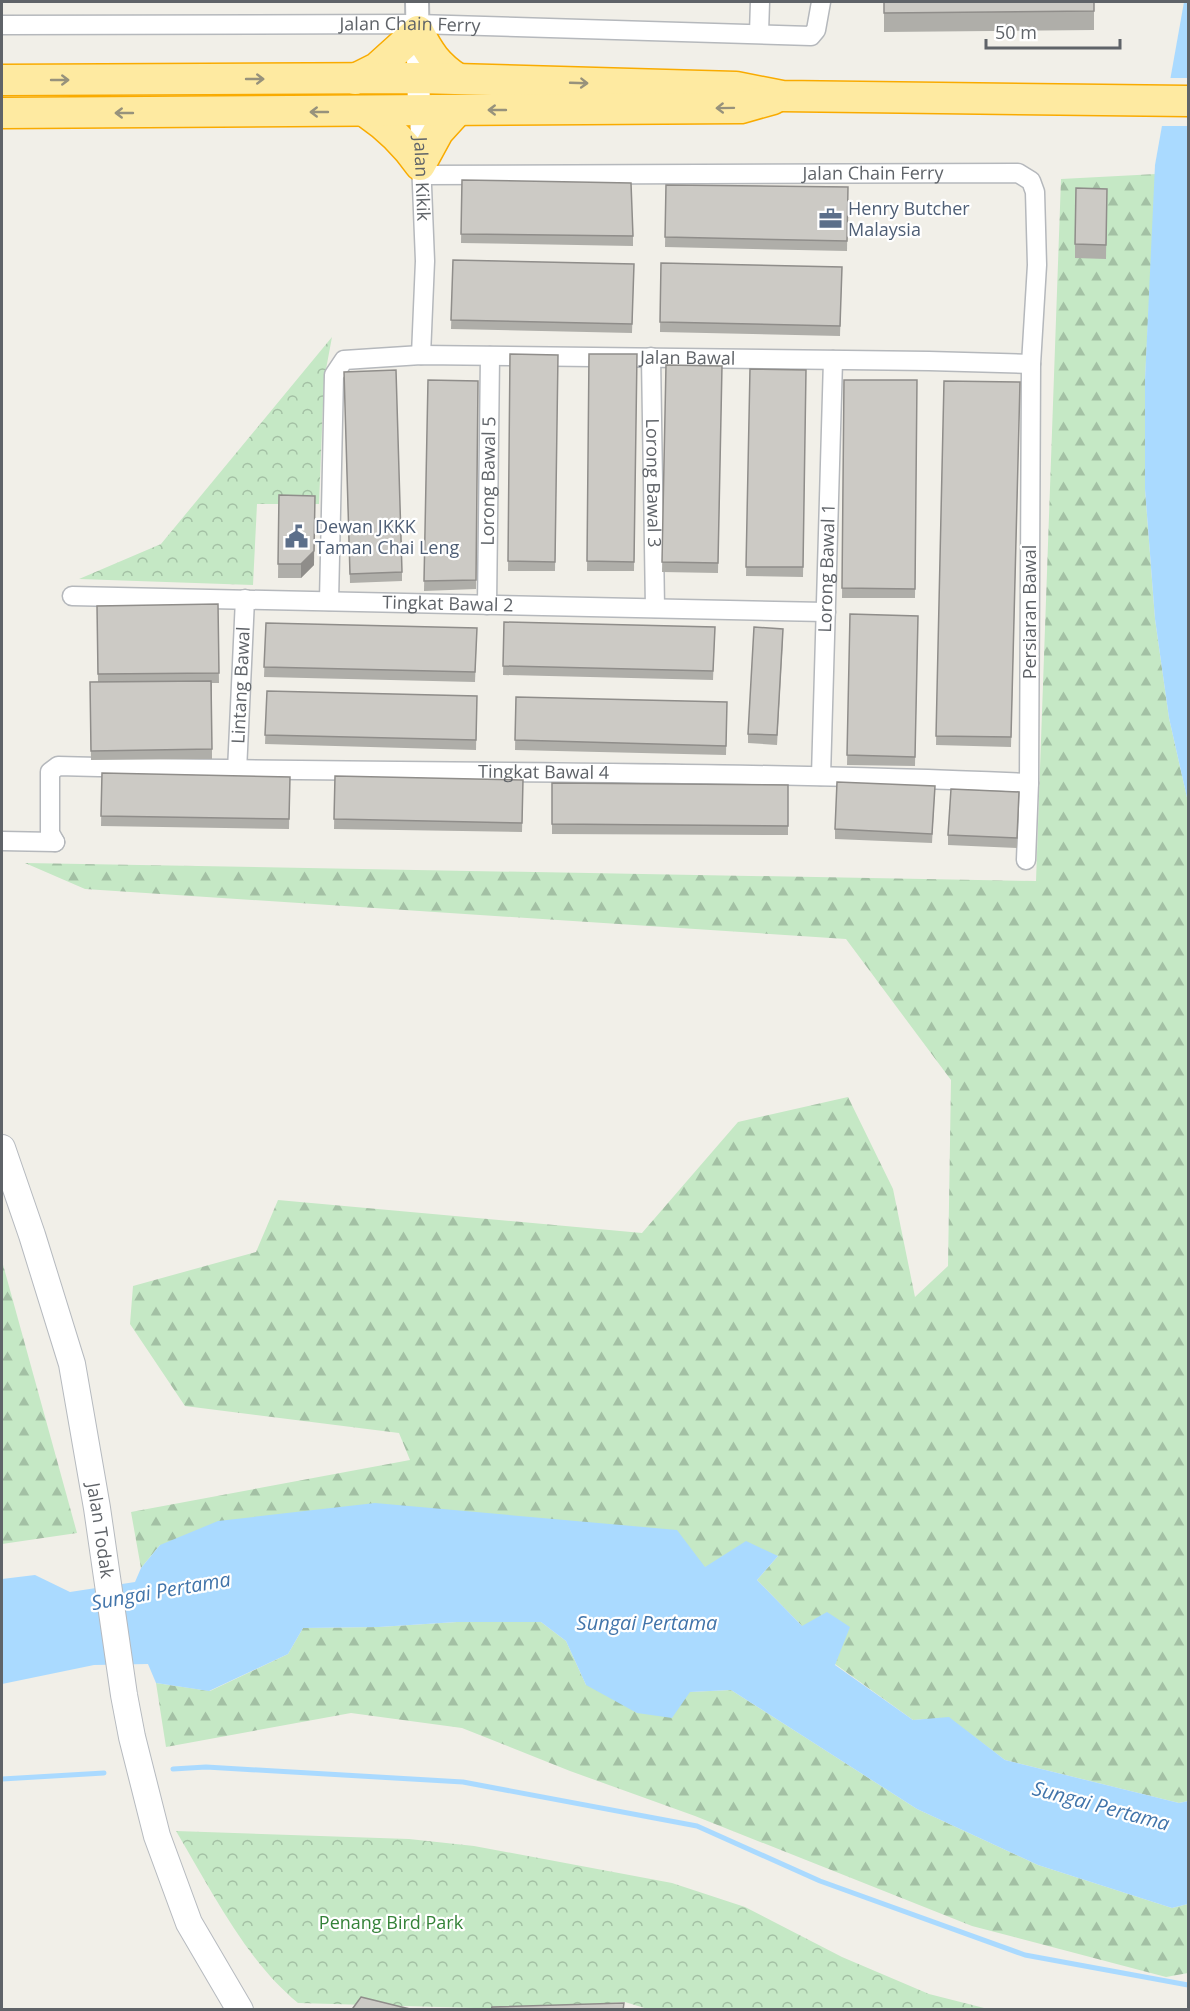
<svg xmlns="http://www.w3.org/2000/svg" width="1190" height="2011" viewBox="0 0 1190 2011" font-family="'Open Sans',sans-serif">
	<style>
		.forest { fill: url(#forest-firs) }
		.park { fill: url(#park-crowns) }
		.water { fill: #aadaff }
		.pier { fill: #f1efe8 }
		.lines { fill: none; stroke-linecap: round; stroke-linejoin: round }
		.stream { stroke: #aadaff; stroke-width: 5 }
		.minor-casing { stroke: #b5b8bc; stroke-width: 21 }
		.tertiary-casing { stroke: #b5b8bc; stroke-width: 26 }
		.secondary-casing { stroke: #b6babf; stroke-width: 28 }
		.trunk-casing { stroke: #f9ab00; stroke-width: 33 }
		.minor { stroke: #fff; stroke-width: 18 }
		.tertiary { stroke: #fff; stroke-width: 22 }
		.secondary { stroke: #fff; stroke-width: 26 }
		.trunk { stroke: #feeaa1; stroke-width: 30 }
		.wall { fill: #afaea9 }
		.shaded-wall { fill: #8f8d8a }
		.building { fill: #cccac5; stroke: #8f8d8a; stroke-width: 1.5 }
		.oneway { stroke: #97927c }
		.labels { text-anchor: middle; stroke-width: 4.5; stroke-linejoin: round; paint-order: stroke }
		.street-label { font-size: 18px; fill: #5f6368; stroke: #fff }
		.service-label { font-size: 18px; fill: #4e5e75; stroke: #fff; text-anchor: start }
		.park-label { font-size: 18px; fill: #348238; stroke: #fff }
		.water-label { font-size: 20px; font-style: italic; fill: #4174aa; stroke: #fff }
	</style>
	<defs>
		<pattern id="forest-firs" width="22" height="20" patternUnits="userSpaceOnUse" patternTransform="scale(1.5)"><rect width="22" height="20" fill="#c5e8c5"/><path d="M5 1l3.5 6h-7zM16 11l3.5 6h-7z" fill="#a3c0a4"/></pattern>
		<pattern id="park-crowns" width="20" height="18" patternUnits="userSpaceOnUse" patternTransform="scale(1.5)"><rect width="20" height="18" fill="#c5e8c5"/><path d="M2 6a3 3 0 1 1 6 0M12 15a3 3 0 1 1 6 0" fill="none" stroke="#a3c0a4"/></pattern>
	</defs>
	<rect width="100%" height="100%" fill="#f1efe8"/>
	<g class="forest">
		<polygon points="1156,174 1145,379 1145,489 1155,619 1169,718 1188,802 1188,1801 1179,1803 1005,1760 949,1718 913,1720 835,1664 802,1626 757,1580 778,1556 705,1567 160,1545 141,1568 131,1512 410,1460 399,1433 185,1406 130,1324 133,1286 256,1252 278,1200 642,1233 738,1122 848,1097 893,1189 915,1297 948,1266 951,1080 846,939 85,889 25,863 1036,881 1061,179"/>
		<polygon points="2,1261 77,1533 2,1544"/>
		<polygon points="457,1622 541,1622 566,1641 586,1685 689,1692 731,1690 917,1809 1038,1865 1172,1908 1188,1904 1188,1973 1166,1977 972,1926 695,1816 570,1771 462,1728 351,1713 166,1747 156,1683 210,1691 288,1654 303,1628 379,1627"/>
	</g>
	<g class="park">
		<polygon points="332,337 324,380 319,504 257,504 253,585 79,579 161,544"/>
		<path d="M176 1831 409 1839 474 1846 672 1883 745 1907 842 1957 929 1994 988 2009 651 2010 625 2002 511 2009 298 2003C246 1961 210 1888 176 1831Z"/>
	</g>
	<g class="water">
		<polygon points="1184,2 1188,2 1188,802 1169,718 1155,619 1145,489 1145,379 1155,165"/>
		<polygon points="375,1503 677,1530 705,1567 746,1541 778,1556 757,1580 802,1626 827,1612 850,1627 835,1665 913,1720 949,1717 1005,1760 1179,1803 1188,1801 1188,1904 1172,1908 1038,1865 917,1809 731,1690 690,1692 672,1718 637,1713 586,1685 566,1641 541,1622 457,1622 379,1627 303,1628 288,1654 209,1691 156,1683 148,1664 94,1665 2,1684 2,1579 35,1575 70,1592 135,1582 141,1568 160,1545 218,1521"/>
	</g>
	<polygon class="pier" points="1168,78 1188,78 1188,126 1159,126"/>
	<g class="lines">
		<g class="stream">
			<polyline points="173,1769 206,1767 463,1782 697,1826 820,1881 1025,1955 1188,1985"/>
			<polyline points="2,1779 104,1773"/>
		</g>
		<defs>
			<g id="minor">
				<path id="s1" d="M2 25 417 24 811 36 816 30 821 2"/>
				<polyline points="759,33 760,2"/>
				<path id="s2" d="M419 111 425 261 421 355"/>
				<path id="s3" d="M421 175 1018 173 1031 181 1035 192 1037 265 1031 364 1029 783 1026 860"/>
				<path id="s4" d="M651 357 655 608"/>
				<path id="s5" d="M72 596 826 612"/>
				<path id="s6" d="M329 601 334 375 344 360 421 355 929 361 1031 364"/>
				<path id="s7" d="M487 605 490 356"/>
				<path id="s8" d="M237 771 245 599"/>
				<path id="s9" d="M821 776 833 360"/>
				<polyline points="2,841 55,842"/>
				<path id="s10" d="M55 842 50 833V772L58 766C381 774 705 769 1029 783"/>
			</g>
			<polyline id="tertiary" points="417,2 419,111"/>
			<g id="secondary">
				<path id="s11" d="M2 1148 32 1235 72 1364 97 1508 124 1695 132 1737 157 1836 189 1923 240 2010"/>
			</g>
			<g id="trunk">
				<path d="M355 79 377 68 418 31C429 53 437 65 458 79"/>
				<polyline points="2,80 419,78 736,87 782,96 1188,101"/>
				<path d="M366 112C388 127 405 143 420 165L438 132 458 110"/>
				<polyline points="2,113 741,108 773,99"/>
			</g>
		</defs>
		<use href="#minor" class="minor-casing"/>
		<use href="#tertiary" class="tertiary-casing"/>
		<use href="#secondary" class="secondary-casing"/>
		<use href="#trunk" class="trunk-casing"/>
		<use href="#minor" class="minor"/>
		<use href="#tertiary" class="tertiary"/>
		<use href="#secondary" class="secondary"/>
		<use href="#trunk" class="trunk"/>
	</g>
	<g class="wall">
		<polygon points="884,2 1094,2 1094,30 884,32"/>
		<polygon points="462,180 633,236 633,246 461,243"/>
		<polygon points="666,185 848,187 847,251 665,247"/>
		<polygon points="1107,189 1106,259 1075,258 1075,244"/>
		<polygon points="453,260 634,264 632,333 451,329"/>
		<polygon points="661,263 842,267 840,336 660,332"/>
		<polygon points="510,354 558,355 555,571 508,571"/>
		<polygon points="589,354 637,354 634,571 587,571"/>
		<polygon points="666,365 722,366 718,573 662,572"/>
		<polygon points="750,369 806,370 803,577 746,576"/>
		<polygon points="344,372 402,572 402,581 350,583"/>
		<polygon points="428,380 478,381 476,589 424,591"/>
		<polygon points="844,380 917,380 915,598 842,598"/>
		<polygon points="944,381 1020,382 1011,747 936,745"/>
		<polygon points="279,495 314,565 301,578 278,578"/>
		<polygon points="218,604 219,683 212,683 212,759 91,760 90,682 98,682 97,606"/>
		<polygon points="850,614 918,616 915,766 847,765"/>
		<polygon points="504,622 715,627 713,680 503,675"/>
		<polygon points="266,623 477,628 475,682 264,677"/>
		<polygon points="783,638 777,745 748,743 748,734"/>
		<polygon points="267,691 477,696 476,750 265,744"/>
		<polygon points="516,697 727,702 726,755 515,750"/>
		<polygon points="102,773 290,777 289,829 101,826"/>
		<polygon points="335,776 523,780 522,832 334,829"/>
		<polygon points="552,783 788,785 788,835 552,834"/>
		<polygon points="935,786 932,843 835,839 835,829"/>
		<polygon points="1019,801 1017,848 948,845 948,835"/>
	</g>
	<polygon class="shaded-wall" points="315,496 314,565 301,578 301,564"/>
	<g class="building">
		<polygon points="884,2 1094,2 1094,11 884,13"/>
		<polygon points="462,180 631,183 633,236 461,234"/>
		<polygon points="666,185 848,187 847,241 665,237"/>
		<polygon points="1076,188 1107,189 1106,245 1075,244"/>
		<polygon points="453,260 634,264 632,324 451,320"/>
		<polygon points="661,263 842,267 840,326 660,322"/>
		<polygon points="510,354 558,355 555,562 508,561"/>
		<polygon points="589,354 637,354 634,562 587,561"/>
		<polygon points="666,365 722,366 718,563 662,562"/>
		<polygon points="750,369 806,370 803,567 746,567"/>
		<polygon points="396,370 402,572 350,574 344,372"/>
		<polygon points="428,380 478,381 476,580 424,581"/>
		<polygon points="844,380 917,380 915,589 842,588"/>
		<polygon points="944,381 1020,382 1011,737 936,736"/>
		<polygon points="279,495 315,496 314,551 301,564 278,564"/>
		<polygon points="218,604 219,673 98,674 97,606"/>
		<polygon points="850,614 918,616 915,757 847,755"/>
		<polygon points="504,622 715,627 713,671 503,666"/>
		<polygon points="266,623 477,628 475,672 264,667"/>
		<polygon points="754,627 783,629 777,735 748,734"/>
		<polygon points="211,681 212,749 91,751 90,682"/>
		<polygon points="267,691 477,696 476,740 265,735"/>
		<polygon points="516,697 727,702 726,746 515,740"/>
		<polygon points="102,773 290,777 289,819 101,816"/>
		<polygon points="335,776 523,780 522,823 334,819"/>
		<polygon points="837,782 935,786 932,834 835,829"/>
		<polygon points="552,783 788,785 788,826 552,824"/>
		<polygon points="951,789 1019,792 1017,838 948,835"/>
		<polygon points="361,1997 414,2010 355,2010 353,2008"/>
		<polygon points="624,2003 623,2010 491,2010 492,2007"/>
	</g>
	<defs><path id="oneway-shaft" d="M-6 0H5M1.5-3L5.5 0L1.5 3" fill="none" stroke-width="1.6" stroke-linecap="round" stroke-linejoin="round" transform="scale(1.5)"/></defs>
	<g class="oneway">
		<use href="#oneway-shaft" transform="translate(255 79)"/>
		<use href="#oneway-shaft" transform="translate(60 80)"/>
		<use href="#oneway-shaft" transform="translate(579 83) rotate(2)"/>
		<use href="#oneway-shaft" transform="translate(725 108) rotate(179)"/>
		<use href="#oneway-shaft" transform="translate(497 110) rotate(180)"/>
		<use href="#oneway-shaft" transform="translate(319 112) rotate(180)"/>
		<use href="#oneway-shaft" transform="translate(124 113) rotate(180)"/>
	</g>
	<defs>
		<symbol id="office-bare" viewBox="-9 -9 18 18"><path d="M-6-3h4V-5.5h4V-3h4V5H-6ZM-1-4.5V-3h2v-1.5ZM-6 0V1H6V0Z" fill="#5c6f8a" stroke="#fff" stroke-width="2.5" paint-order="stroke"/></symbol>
		<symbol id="civic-bare" viewBox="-9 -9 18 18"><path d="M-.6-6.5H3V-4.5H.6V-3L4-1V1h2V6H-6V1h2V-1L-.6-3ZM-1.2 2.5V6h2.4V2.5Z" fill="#5c6f8a" stroke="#fff" stroke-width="2.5" paint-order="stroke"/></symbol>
	</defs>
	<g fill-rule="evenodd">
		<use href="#office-bare" x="814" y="202" width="33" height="33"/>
		<use href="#civic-bare" x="280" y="520" width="33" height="33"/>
	</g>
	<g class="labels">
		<g class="street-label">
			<text dy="6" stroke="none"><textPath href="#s1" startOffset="408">Jalan Chain Ferry</textPath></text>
			<text dy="6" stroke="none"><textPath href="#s3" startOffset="452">Jalan Chain Ferry</textPath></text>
			<text dy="6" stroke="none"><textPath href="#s2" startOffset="68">Jalan Kikik</textPath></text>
			<text dy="6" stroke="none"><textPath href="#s6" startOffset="588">Jalan Bawal</textPath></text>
			<text dy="6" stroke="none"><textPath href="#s7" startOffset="124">Lorong Bawal 5</textPath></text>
			<text dy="6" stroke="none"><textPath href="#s4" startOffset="126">Lorong Bawal 3</textPath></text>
			<text dy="6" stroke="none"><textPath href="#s9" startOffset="208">Lorong Bawal 1</textPath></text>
			<text dy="6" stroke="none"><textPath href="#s5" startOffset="376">Tingkat Bawal 2</textPath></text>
			<text transform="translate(1030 612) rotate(-90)" y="6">Persiaran Bawal</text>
			<text dy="6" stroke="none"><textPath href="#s8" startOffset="86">Lintang Bawal</textPath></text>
			<text dy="6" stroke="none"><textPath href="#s10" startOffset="567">Tingkat Bawal 4</textPath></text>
			<text dy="6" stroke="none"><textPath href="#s11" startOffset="396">Jalan Todak</textPath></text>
		</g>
		<g class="service-label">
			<text x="848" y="215">Henry Butcher<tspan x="848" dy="21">Malaysia</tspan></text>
			<text x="315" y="533">Dewan JKKK<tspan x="315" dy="21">Taman Chai Leng</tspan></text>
		</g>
		<g class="park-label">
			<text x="391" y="1929">Penang Bird Park</text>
		</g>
		<g class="water-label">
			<text transform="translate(161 1591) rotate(-10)" y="7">Sungai Pertama</text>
			<text x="647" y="1630">Sungai Pertama</text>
			<text transform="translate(1101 1806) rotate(15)" y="7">Sungai Pertama</text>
		</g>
	</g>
	<rect width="1190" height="2011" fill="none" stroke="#5f6368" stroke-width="6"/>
	<path d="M986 39v9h134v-9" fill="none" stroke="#5f6368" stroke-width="3"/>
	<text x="995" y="39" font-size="18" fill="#5f6368" stroke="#ffffff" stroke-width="4.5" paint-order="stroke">50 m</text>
</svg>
